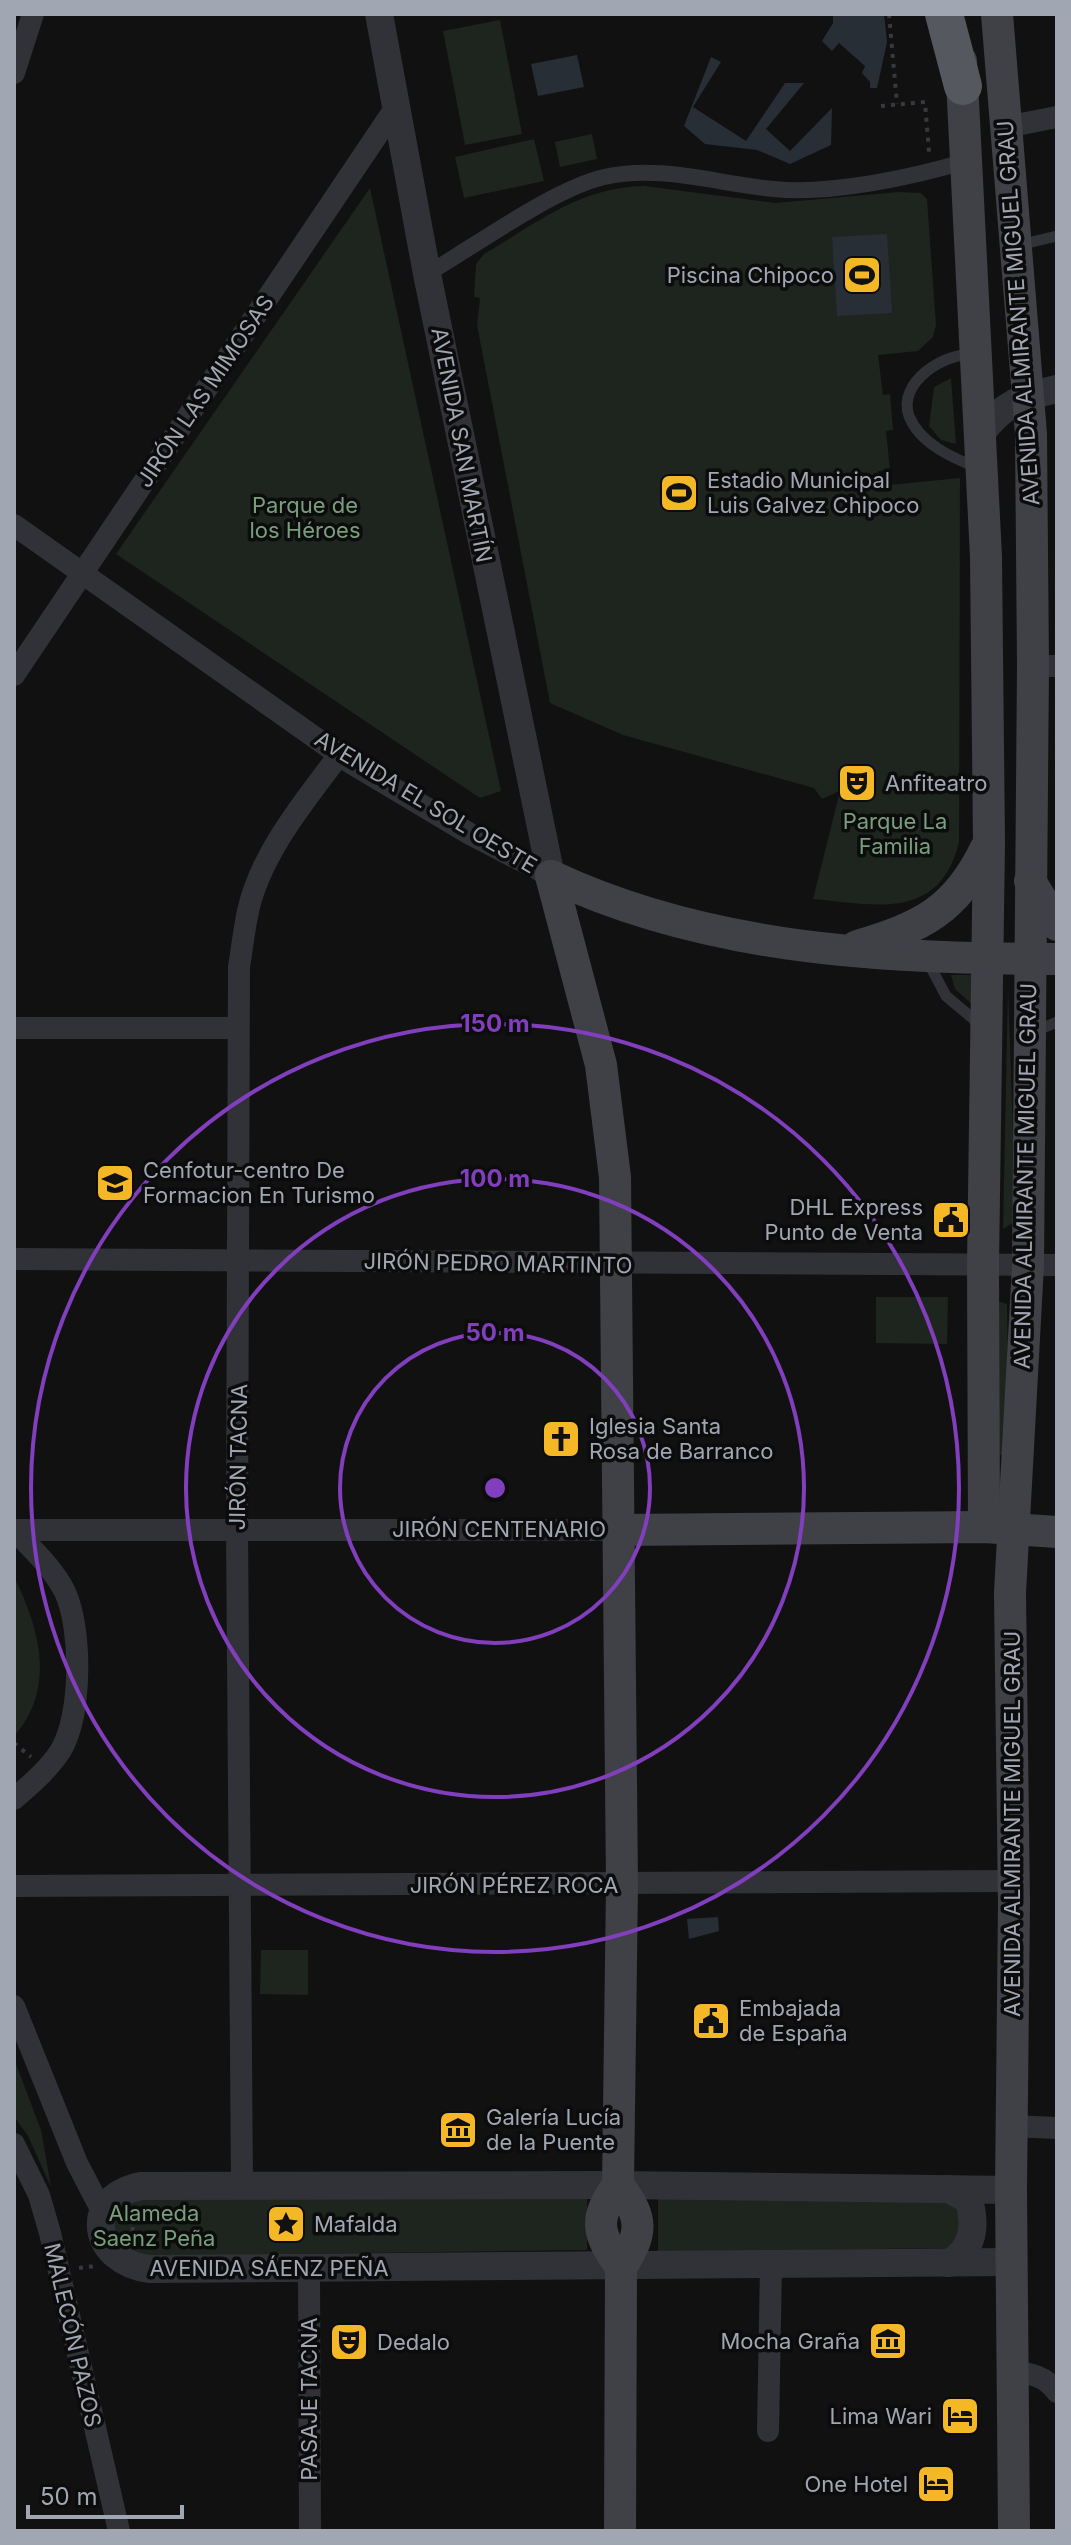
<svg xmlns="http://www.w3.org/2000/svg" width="1071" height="2545" viewBox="0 0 1071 2545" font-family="Inter,sans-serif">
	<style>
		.green { fill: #1d251e }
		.water { fill: #272e36 }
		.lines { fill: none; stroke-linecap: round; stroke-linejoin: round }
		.path { stroke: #37393e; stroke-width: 4; stroke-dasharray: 4 6; stroke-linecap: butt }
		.service { stroke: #313237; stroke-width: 11 }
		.pedestrian { stroke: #313237; stroke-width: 16 }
		.minor { stroke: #313237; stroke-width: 22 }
		.tertiary { stroke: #313237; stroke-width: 28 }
		.secondary { stroke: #3f4147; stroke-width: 32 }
		.trunk { stroke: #55585f; stroke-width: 38 }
		.ring { fill: none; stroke: #813ebd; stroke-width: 4 }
		.labels { text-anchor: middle; stroke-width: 7; stroke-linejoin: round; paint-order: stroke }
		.poi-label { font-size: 22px; fill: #a1a6b3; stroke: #0c0c0d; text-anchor: start }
		.street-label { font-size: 22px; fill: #a1a6b3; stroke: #0c0c0d }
		.park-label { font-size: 22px; fill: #789f7c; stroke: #0c0c0d }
		.centre { fill: #813ebd; stroke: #0c0c0d; stroke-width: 4 }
		.ring-label { font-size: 24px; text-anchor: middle; font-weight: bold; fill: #813ebd; stroke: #0c0c0d; stroke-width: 7; stroke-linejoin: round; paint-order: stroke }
	</style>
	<rect width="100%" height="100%" fill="#111112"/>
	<g class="green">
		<polygon points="500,20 522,134 465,145 443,31"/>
		<polygon points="592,134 597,159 560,167 555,142"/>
		<polygon points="534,139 544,181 464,198 455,157"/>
		<path d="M644 186 775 203 899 192 921 193 927 199 936 325 933 337 918 351 878 355 883 395 890 394 893 430 886 431 890 470 878 471 879 486 960 478 959 843C939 921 876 905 813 899L840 791 822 799 814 788 623 735 550 703 477 325 480 298 474 297 476 264 484 254C537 223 580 187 644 186Z"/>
		<polygon points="370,188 501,791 480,798 116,554"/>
		<polygon points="951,378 956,444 941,440 929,426 934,387"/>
		<polygon points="951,975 983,975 981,1012 955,989"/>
		<polygon points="1008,987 1016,1221 1003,1229"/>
		<polygon points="876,1297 948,1297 947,1344 876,1343"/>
		<polygon points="997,1301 1007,1304 1009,1455 998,1455"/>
		<path d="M14 1577C40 1629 56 1689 14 1736Z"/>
		<polygon points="261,1950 308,1950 308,1995 260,1994"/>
		<polygon points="14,2059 41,2130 51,2187 28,2136 14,2116"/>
		<polygon points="143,2194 587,2199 587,2250 150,2256 121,2248 111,2228 119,2207"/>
		<polygon points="658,2197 954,2198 965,2212 963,2237 950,2248 658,2252"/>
	</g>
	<g class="water">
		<polygon points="833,14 884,14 887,42 877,88 870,88 870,82 862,73 865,66 839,43 832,51 822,41 833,23"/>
		<polygon points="577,55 584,87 538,96 531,64"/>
		<polygon points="711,57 721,62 693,107 746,141 785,83 804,83 766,129 790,151 832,108 831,145 790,164 757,150 705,144 684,126"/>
		<polygon points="887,234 892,313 837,316 832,237"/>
		<polygon points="718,1917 719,1931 689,1939 687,1919"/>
	</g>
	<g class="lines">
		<g class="path">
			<polyline points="889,14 897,104"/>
			<polyline points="881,106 925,102 929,152"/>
			<polyline points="14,1743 31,1757"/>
			<polyline points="132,2217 133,2236"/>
			<polyline points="79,2268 96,2266"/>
		</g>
		<g class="service">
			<polyline points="1019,245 1057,236"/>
			<path d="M973 355C945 352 897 382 909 416 920 444 953 458 978 468"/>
			<polyline points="928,962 946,996 983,1027"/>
			<polyline points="1033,1032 1057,1022"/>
		</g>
		<path class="pedestrian" d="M427 274C475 246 553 189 604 177 661 164 717 184 774 189 830 195 913 177 967 161"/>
		<g class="minor">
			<polyline points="14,73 33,14"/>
			<polyline points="1006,127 1057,117"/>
			<polyline points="14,525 351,763 470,834 551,876"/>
			<polyline points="1033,666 1057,666"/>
			<polyline points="14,675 396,107"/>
			<polyline points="14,1028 237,1028"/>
			<polyline points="14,1259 1057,1265"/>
			<polyline points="14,1530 620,1530"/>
			<path d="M14 1530C33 1550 53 1568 65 1592 82 1629 82 1714 61 1750 49 1769 31 1784 14 1799"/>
			<polyline points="14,1886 1014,1881"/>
			<polyline points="14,2006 77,2163 102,2211"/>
			<polyline points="1012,2126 1057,2128"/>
			<polyline points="14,2144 39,2195 50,2233 119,2531"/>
			<path d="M242 2185 237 1528 239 967C242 949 244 930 248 911 261 853 304 802 339 755"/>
			<polyline points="309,2267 310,2531"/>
			<path d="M1012 2372C1031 2373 1045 2376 1057 2392"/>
			<polyline points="768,2431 771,2265"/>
		</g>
		<g class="tertiary">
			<polyline points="379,14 427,274 551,876"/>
			<path d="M982 432C1003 404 1024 396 1057 389"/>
			<path d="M949 2189 969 2200C976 2226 974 2249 949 2263"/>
			<path d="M1011 2190 618 2185 141 2186C79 2199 94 2263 150 2269L1011 2262"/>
		</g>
		<g class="secondary">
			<polyline points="997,14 1031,434 1033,666 1028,1265 1010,1593 1014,1903 1011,2190 1014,2531"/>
			<polyline points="961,61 986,557 989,842 983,1265 984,1527"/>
			<path d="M551 876 601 1065 615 1177 622 1885 618 2185C644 2217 643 2234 621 2267L620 2531"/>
			<path d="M551 876C708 950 887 959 1057 959"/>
			<polyline points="1030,881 1057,925"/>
			<path d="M857 946C921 927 956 911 986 848"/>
			<polyline points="620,1530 984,1527 1057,1532"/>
			<path d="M618 2185C593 2219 597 2234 621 2267"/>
		</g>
		<polyline class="trunk" points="944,14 963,86"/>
	</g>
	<g class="ring">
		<circle cx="495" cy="1488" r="155"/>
		<circle cx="495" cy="1488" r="309"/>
		<circle cx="495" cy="1488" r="464"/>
	</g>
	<defs>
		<symbol id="stadium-square" viewBox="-11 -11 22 22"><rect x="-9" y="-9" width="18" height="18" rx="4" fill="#f4b826" stroke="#0c0c0d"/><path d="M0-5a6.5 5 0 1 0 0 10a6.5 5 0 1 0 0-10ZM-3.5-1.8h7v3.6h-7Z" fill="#111"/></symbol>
		<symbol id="theatre-square" viewBox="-11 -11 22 22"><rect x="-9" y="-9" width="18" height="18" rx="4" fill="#f4b826" stroke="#0c0c0d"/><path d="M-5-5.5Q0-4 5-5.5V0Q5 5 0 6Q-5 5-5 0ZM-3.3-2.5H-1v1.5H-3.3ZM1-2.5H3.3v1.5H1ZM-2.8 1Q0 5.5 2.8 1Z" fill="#111"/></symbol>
		<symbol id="school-square" viewBox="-11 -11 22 22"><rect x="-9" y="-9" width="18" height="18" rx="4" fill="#f4b826" stroke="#0c0c0d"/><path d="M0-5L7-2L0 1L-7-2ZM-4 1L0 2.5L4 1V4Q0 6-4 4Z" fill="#111"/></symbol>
		<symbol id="civic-square" viewBox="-11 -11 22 22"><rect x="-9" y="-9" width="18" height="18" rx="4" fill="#f4b826" stroke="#0c0c0d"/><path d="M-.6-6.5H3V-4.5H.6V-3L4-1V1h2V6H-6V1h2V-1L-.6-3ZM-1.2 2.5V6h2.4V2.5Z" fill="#111"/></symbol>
		<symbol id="church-square" viewBox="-11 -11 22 22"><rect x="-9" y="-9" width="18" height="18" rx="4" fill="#f4b826" stroke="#0c0c0d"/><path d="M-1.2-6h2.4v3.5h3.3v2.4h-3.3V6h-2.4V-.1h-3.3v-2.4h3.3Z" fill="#111"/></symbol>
		<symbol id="museum-square" viewBox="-11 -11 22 22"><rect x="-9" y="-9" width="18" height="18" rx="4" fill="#f4b826" stroke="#0c0c0d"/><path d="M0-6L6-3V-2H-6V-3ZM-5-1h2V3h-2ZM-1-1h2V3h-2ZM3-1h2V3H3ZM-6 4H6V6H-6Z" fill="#111"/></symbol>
		<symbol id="sight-square" viewBox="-11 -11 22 22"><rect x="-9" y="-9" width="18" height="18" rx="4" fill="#f4b826" stroke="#0c0c0d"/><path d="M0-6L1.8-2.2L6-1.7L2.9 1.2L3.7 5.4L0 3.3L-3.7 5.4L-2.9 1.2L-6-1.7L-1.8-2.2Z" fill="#111"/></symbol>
		<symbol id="hotel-square" viewBox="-11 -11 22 22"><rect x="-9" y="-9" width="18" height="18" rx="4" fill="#f4b826" stroke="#0c0c0d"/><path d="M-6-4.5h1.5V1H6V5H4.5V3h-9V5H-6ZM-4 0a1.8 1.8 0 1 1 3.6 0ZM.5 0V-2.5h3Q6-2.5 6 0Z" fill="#111"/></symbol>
	</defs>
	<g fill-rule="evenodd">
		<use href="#stadium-square" x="840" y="253" width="44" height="44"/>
		<use href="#stadium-square" x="657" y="471" width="44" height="44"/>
		<use href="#theatre-square" x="835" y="761" width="44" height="44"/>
		<use href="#school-square" x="93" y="1161" width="44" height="44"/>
		<use href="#civic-square" x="929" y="1198" width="44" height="44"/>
		<use href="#church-square" x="539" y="1417" width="44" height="44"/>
		<use href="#civic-square" x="689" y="1999" width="44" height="44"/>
		<use href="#museum-square" x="436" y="2108" width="44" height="44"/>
		<use href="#sight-square" x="264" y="2202" width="44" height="44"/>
		<use href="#museum-square" x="866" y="2319" width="44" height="44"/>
		<use href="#theatre-square" x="327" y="2320" width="44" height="44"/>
		<use href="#hotel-square" x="938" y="2394" width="44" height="44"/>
		<use href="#hotel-square" x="914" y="2462" width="44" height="44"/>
	</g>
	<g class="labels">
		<g class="poi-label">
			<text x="834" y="283" text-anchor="end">Piscina Chipoco</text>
			<text x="707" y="488">Estadio Municipal<tspan x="707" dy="25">Luis Galvez Chipoco</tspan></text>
			<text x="885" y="791">Anfiteatro</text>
			<text x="143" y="1178">Cenfotur-centro De<tspan x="143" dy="25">Formacion En Turismo</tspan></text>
			<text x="923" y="1215" text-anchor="end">DHL Express<tspan x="923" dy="25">Punto de Venta</tspan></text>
			<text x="589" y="1434">Iglesia Santa<tspan x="589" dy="25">Rosa de Barranco</tspan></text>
			<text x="739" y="2016">Embajada<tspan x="739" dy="25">de España</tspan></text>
			<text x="486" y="2125">Galería Lucía<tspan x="486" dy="25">de la Puente</tspan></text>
			<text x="314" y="2232">Mafalda</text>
			<text x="860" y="2349" text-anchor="end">Mocha Graña</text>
			<text x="377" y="2350">Dedalo</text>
			<text x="932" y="2424" text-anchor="end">Lima Wari</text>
			<text x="908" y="2492" text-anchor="end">One Hotel</text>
		</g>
		<g class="street-label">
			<text transform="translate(1018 313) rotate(-94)" y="8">AVENIDA ALMIRANTE MIGUEL GRAU</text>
			<text transform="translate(205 391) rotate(-56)" y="8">JIRÓN LAS MIMOSAS</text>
			<text transform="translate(462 445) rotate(79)" y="8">AVENIDA SAN MARTÍN</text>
			<text transform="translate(426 802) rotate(31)" y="8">AVENIDA EL SOL OESTE</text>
			<text transform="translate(1025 1176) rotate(-89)" y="8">AVENIDA ALMIRANTE MIGUEL GRAU</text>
			<text transform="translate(498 1263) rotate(1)" y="8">JIRÓN PEDRO MARTINTO</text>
			<text transform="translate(238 1457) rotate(-89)" y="8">JIRÓN TACNA</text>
			<text x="499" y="1537">JIRÓN CENTENARIO</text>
			<text transform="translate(1012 1824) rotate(-90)" y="8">AVENIDA ALMIRANTE MIGUEL GRAU</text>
			<text x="514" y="1893">JIRÓN PÉREZ ROCA</text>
			<text x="269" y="2276">AVENIDA SÁENZ PEÑA</text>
			<text transform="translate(73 2335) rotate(77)" y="8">MALECÓN PAZOS</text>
			<text transform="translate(309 2399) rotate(-90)" y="8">PASAJE TACNA</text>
		</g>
		<g class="park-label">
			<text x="305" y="513">Parque de<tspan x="305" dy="25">los Héroes</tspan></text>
			<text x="895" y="829">Parque La<tspan x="895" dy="25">Familia</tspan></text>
			<text x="154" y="2221">Alameda<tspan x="154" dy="25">Saenz Peña</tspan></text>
		</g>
	</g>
	<circle cx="495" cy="1488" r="12" class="centre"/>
	<g class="ring-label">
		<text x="495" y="1032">150 m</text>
		<text x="495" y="1187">100 m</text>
		<text x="495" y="1341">50 m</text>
	</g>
	<rect width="1071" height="2545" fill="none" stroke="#a1a6b3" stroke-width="32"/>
	<path d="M28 2505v12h154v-12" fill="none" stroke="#a1a6b3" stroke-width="4"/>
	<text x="40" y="2505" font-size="24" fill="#a1a6b3" stroke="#0c0c0d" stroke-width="6" paint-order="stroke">50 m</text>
</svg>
